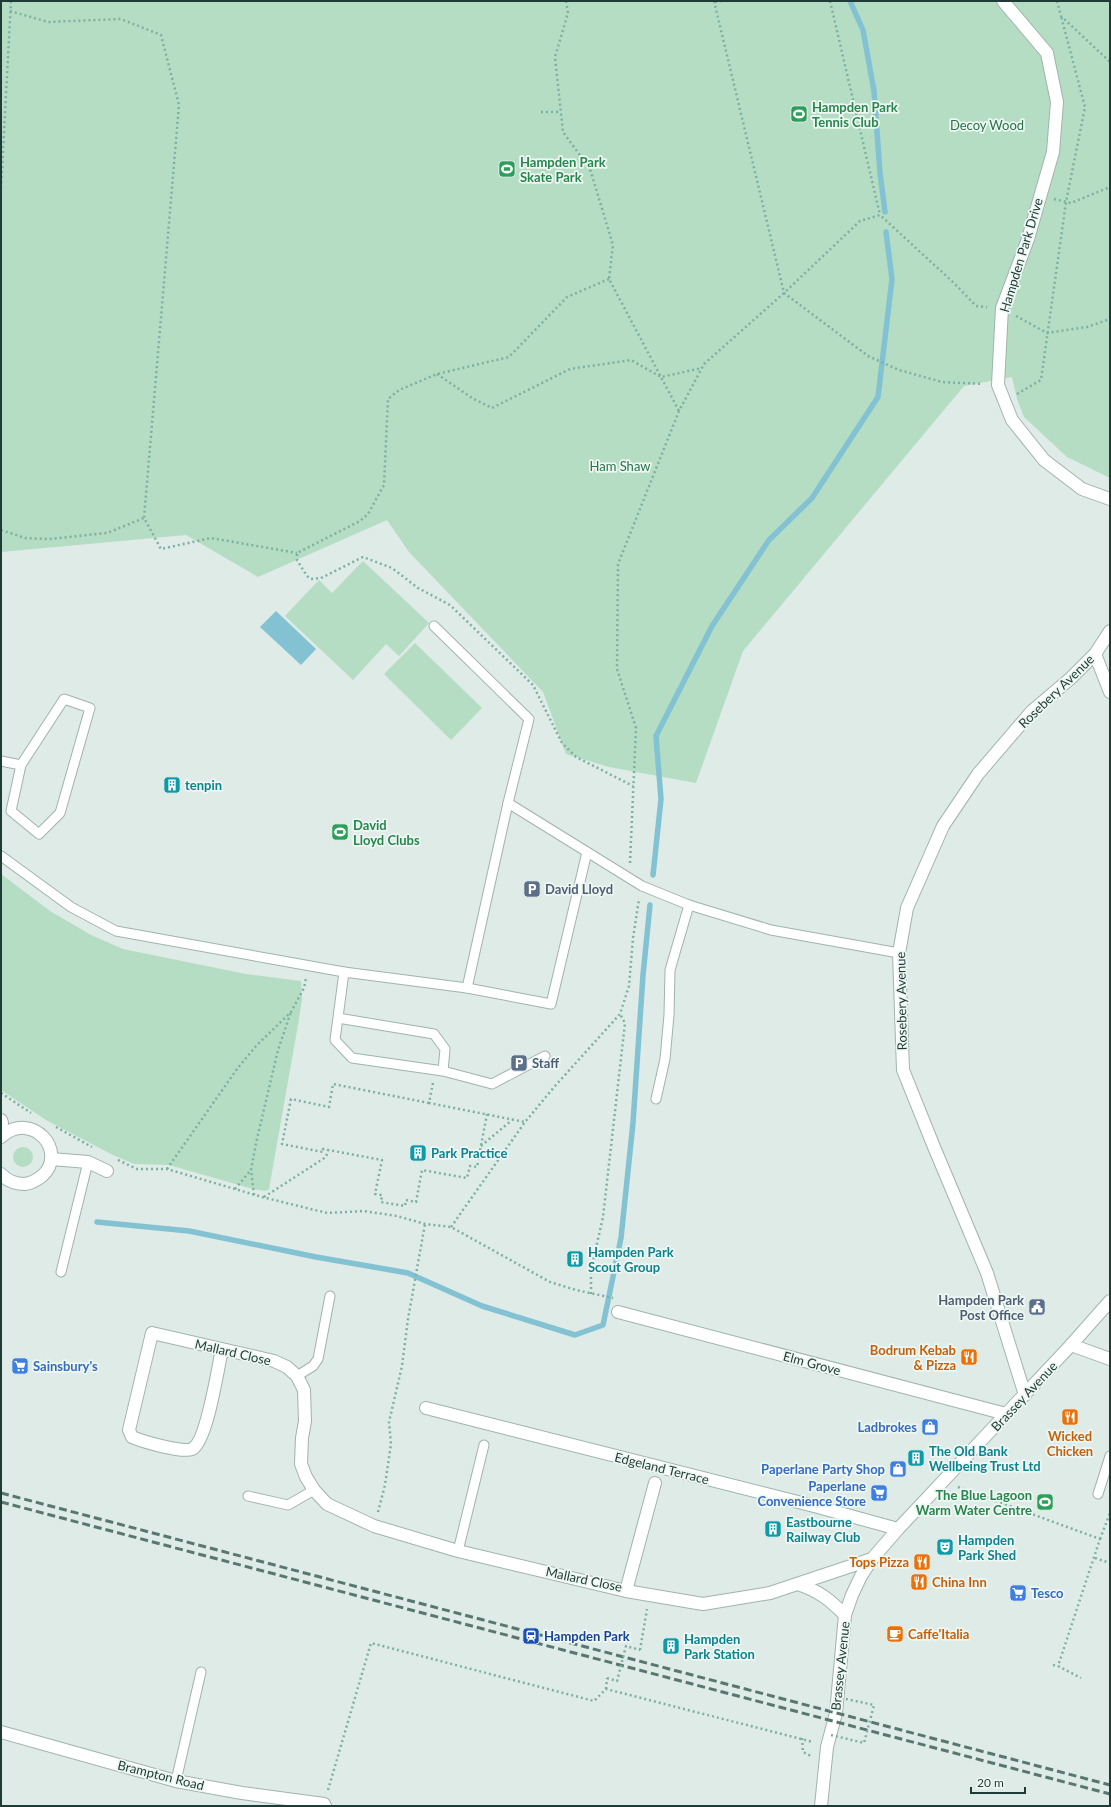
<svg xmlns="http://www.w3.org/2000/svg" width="1111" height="1807" viewBox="0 0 1111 1807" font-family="Lato,sans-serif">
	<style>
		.green { fill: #b5ddc3 }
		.water { fill: #82c2d3 }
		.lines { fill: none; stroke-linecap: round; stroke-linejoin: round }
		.stream { stroke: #82c2d3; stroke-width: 5.5 }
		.service-casing { stroke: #a1b3ad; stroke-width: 11 }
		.minor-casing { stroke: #a1b3ad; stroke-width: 14 }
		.tertiary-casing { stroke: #a1b3ad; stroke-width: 14 }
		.path { stroke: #7db0a3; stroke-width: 2.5; stroke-dasharray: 2 3; stroke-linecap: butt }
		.service { stroke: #fff; stroke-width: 9 }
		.minor { stroke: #fff; stroke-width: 12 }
		.tertiary { stroke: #fff; stroke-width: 12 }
		.rail { stroke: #597771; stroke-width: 3; stroke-dasharray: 8 4; stroke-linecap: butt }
		.path-bridge { stroke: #7db0a3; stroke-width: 2.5; stroke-dasharray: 2 3; stroke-linecap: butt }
		.labels { text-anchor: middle; stroke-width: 3.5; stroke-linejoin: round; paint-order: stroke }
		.leisure-label { font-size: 13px; font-weight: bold; fill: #27864d; stroke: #eef7f3; text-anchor: start }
		.park-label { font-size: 13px; fill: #27734a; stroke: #eef7f3 }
		.street-label { font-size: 13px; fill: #1f3b35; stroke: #eef7f3 }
		.culture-label { font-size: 13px; font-weight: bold; fill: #0d838f; stroke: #eef7f3; text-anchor: start }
		.service-label { font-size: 13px; font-weight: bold; fill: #4e5e75; stroke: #eef7f3; text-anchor: start }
		.food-label { font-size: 13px; font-weight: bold; fill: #c56008; stroke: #eef7f3; text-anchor: end }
		.shop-label { font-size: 13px; font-weight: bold; fill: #366cbe; stroke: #eef7f3; text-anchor: end }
		.transit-label { font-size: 13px; font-weight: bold; fill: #164399; stroke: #eef7f3; text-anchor: start }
	</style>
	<rect width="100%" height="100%" fill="#deebe6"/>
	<g class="green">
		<polygon points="1,1 1110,1 1110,478 1067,457 1024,417 1017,399 1012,377 964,386 743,651 696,783 609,767 566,754 543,692 409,552 387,520 258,577 186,535 1,552"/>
		<polygon points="363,561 429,623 399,656 386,644 353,680 285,616 319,580 332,593"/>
		<polygon points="415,643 482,708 451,740 384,674"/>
		<polygon points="1,874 50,911 91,935 123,949 246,974 301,981 302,999 299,1019 269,1189 266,1191 253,1189 169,1165 134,1164 113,1155 46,1120 1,1090"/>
		<circle cx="23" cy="1157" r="10"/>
	</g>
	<polygon class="water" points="276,611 316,649 301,665 260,627"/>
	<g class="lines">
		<g class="stream">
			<polyline points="850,1 863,30 874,91 880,173 885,212"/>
			<polyline points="653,875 661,799 656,736 712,626 769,540 812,498 878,397 892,279 886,232"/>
			<polyline points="97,1222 189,1231 316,1257 408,1273 482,1306 575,1335 603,1325 621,1238 633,1123 643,975 650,905"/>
		</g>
		<defs>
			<g id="service">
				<polyline points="434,626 529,719 508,803"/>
				<polygon points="64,699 90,708 60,813 39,834 11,811 21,765"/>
				<polyline points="1,761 21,765"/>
				<polyline points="1,856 71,907 116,931 344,972 467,988 551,1004 587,852"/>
				<polyline points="467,988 508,803 642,886 689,905 771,930 899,953"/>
				<polyline points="338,1018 434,1034 445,1049 443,1071 352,1058 335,1040 344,972"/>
				<polyline points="443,1071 492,1084 545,1056"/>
				<polyline points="656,1099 665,1059 669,1015 670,970 689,905"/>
				<polyline points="61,1272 88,1162"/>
				<polyline points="297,1376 313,1366 318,1359 330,1296"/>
				<polyline points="1098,1494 1110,1456"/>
				<polyline points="248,1496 288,1505 314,1490"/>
				<polyline points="458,1551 484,1445"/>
				<polyline points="176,1781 201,1672"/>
			</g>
			<g id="minor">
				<polyline points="1003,1 1047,53 1057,102 1053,152 1028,239 1002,308 998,385 1012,420 1044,460 1082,489 1110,499"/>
				<polyline points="1095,654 1110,692"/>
				<polyline points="1,1120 2,1123 1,1135"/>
				<path d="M1 1137C32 1109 69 1152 42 1176 37 1180 32 1183 25 1184 16 1184 7 1181 1 1174"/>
				<polyline points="51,1159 88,1162 107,1171"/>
				<polyline points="618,1312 1006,1414"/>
				<path d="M222 1349C218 1367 207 1442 192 1449 182 1453 144 1442 132 1437L129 1430 152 1333 274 1361 287 1367 297 1376 304 1390 305 1421 302 1438 301 1464 306 1477 314 1490 327 1504 374 1526 458 1551 626 1591 703 1604 770 1593 872 1559"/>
				<polyline points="1025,1395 987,1273 934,1147 903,1070 899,953 907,908 943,826 978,774 1032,711 1071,678 1095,654 1110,631"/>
				<polyline points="426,1408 818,1507 898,1529"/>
				<path d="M798 1584C819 1591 830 1600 845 1615"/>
				<polyline points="626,1591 655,1483"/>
				<polyline points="1,1732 176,1781 242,1793 324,1804 325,1806"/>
			</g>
			<g id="tertiary">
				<polyline points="1071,1345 1110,1359"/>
				<polyline points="821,1806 827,1747 836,1713 845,1615 852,1595 861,1576 872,1559 898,1529 1071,1345 1110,1301"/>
			</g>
		</defs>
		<use href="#service" class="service-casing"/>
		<use href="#minor" class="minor-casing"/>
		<use href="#tertiary" class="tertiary-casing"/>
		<g class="path">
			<polyline points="566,1 568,13 555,57 563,132 590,169 613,245 609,279 679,411"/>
			<polyline points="714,1 784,293 868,356 899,370 942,382 983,384"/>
			<polyline points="830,1 880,215"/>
			<polyline points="1057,1 1061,16 1110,62"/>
			<polyline points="715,2 723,1"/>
			<polyline points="10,11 48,22 121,19 161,35 179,105 144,518 161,549 211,538 297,553"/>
			<polyline points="541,112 560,112"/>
			<polyline points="1,188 11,1"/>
			<polyline points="1054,199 1071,203 1110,187"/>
			<polyline points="609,279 567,297 509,357 437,374 399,390 388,399 384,485 368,514 360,521 297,553 297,560 307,576 311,579 321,578 363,557 392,568 418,588 450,605 533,685 562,743 576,757 633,786"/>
			<polyline points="1016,316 1047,333 1087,327 1110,319"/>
			<polyline points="437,374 472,398 492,408 570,369 631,360 661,377 702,368"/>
			<polyline points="1017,394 1041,380 1066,202 1085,107 1061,16"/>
			<polyline points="1,530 25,538 49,539 107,533 144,518"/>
			<polyline points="630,863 636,728 617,669 618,564 679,411 704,364 784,293 860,221 880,215 955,284 976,306 987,307"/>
			<polyline points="433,1083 429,1103 525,1122"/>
			<polyline points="1,1093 31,1113"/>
			<polyline points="429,1103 333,1084 329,1107 291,1099 282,1144 323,1152 323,1149 382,1160 375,1194 382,1195 381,1202 405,1206 406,1200 416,1202 422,1170 467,1178 470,1166 477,1167 487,1114"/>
			<polyline points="56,1127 92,1147"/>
			<polyline points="481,1146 512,1120"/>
			<polyline points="118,1160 137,1169 167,1169 262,1197 327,1213 364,1211 397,1216 425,1224 451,1227 550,1282 576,1290 613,1298"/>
			<polyline points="167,1169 237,1069 256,1046 291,1012 304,988 306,978"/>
			<polyline points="235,1189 251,1170"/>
			<polyline points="254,1195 251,1170 256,1143 278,1050 291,1012"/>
			<polyline points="264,1197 326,1157 328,1150"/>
			<polyline points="451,1227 525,1122 555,1086 620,1014 629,986 633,938 639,899"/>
			<polyline points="591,1294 591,1270 603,1217 625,1023 620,1014"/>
			<polyline points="958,1487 1100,1539 1058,1666 1081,1678"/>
			<polyline points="378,1512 385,1485 391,1444 389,1422 402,1366 408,1319 425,1224"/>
			<polyline points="1100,1539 1110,1513"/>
			<polyline points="1095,1558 1110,1563"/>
			<polyline points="640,1650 647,1609"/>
			<polyline points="1053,1665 1058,1666"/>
			<polyline points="606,1689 607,1678"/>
			<polyline points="802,1738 803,1752 811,1756"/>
			<polyline points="328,1790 371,1643 594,1701 606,1689 813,1742"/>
		</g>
		<use href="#service" class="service"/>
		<use href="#minor" class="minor"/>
		<use href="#tertiary" class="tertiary"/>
		<g class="rail">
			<polyline points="1,1493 1110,1785"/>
			<polyline points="1,1502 1110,1794"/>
		</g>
		<g class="path-bridge">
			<polyline points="607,1678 617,1681 626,1646 640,1650"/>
			<polyline points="831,1735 864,1743 874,1705 837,1697"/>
		</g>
	</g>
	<defs>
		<symbol id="stadium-square" viewBox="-11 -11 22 22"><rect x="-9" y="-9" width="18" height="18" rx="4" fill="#2e9e5b" stroke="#eef7f3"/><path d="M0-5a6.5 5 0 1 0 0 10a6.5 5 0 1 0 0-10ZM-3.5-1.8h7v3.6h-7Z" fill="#fff"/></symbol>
		<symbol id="building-square" viewBox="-11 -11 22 22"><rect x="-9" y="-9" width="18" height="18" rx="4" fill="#0f9aa8" stroke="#eef7f3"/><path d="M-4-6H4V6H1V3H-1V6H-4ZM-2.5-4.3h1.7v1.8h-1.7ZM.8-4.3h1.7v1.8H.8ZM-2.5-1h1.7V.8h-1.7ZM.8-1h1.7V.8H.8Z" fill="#fff"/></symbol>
		<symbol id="parking-square" viewBox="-11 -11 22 22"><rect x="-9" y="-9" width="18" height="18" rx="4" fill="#5c6f8a" stroke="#eef7f3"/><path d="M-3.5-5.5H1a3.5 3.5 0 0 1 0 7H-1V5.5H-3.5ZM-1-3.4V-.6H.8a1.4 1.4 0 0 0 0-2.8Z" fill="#fff"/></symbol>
		<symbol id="civic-square" viewBox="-11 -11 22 22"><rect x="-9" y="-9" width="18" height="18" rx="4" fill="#5c6f8a" stroke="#eef7f3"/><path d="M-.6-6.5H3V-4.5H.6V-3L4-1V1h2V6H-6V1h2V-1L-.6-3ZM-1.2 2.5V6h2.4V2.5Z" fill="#fff"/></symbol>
		<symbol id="restaurant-square" viewBox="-11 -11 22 22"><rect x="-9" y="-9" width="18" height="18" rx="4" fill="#e8710a" stroke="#eef7f3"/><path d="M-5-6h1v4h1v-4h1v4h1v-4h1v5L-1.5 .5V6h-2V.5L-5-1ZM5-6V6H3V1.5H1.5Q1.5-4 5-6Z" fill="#fff"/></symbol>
		<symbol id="supermarket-square" viewBox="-11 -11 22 22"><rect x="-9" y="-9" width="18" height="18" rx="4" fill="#3f7fe0" stroke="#eef7f3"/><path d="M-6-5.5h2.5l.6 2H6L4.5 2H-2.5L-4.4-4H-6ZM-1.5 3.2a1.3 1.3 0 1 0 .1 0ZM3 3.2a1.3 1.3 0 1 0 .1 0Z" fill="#fff"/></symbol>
		<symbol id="shop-square" viewBox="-11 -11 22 22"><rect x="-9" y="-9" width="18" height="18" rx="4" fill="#3f7fe0" stroke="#eef7f3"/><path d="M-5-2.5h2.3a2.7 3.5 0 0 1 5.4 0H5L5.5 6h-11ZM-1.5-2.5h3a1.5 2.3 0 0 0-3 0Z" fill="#fff"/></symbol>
		<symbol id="theatre-square" viewBox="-11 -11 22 22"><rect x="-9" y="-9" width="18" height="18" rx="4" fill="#0f9aa8" stroke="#eef7f3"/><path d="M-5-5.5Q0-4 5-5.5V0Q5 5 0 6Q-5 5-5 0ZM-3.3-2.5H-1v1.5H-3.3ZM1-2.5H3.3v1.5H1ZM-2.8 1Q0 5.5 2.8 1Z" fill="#fff"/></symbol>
		<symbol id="cafe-square" viewBox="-11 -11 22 22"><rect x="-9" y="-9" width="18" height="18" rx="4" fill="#e8710a" stroke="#eef7f3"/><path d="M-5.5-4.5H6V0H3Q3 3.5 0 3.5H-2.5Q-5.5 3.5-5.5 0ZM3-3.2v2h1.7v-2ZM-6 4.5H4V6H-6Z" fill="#fff"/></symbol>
		<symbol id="station-square" viewBox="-11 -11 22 22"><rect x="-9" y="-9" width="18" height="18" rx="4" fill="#1a4fb4" stroke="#eef7f3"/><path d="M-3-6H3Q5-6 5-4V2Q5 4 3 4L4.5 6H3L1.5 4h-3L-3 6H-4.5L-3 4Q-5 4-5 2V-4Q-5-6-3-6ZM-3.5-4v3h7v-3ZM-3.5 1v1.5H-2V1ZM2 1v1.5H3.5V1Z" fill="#fff"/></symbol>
	</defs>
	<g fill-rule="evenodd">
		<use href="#stadium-square" x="789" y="104" width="20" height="20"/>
		<use href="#stadium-square" x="497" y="159" width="20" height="20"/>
		<use href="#building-square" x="162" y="775" width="20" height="20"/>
		<use href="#stadium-square" x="330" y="822" width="20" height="20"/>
		<use href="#parking-square" x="522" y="879" width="20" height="20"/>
		<use href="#parking-square" x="509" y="1053" width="20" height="20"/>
		<use href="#building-square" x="408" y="1143" width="20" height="20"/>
		<use href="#building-square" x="565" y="1249" width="20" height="20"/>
		<use href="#civic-square" x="1027" y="1297" width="20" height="20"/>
		<use href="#restaurant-square" x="959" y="1347" width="20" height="20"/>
		<use href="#supermarket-square" x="10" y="1356" width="20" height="20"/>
		<use href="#restaurant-square" x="1060" y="1407" width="20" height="20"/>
		<use href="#shop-square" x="920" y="1417" width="20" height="20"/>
		<use href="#building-square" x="906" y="1448" width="20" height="20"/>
		<use href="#shop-square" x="888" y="1459" width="20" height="20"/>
		<use href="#supermarket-square" x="869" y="1483" width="20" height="20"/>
		<use href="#stadium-square" x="1035" y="1492" width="20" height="20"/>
		<use href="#building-square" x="763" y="1519" width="20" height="20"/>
		<use href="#theatre-square" x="935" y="1537" width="20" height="20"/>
		<use href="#restaurant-square" x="912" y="1552" width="20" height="20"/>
		<use href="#restaurant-square" x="909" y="1572" width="20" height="20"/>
		<use href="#supermarket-square" x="1008" y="1583" width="20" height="20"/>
		<use href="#cafe-square" x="885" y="1624" width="20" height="20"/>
		<use href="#station-square" x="521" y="1626" width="20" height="20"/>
		<use href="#building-square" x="661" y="1636" width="20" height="20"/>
	</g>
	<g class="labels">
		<g class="leisure-label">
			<text x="812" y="112">Hampden Park<tspan x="812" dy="15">Tennis Club</tspan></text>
			<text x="520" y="167">Hampden Park<tspan x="520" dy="15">Skate Park</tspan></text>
			<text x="353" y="830">David<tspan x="353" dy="15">Lloyd Clubs</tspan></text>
			<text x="1032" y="1500" text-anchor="end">The Blue Lagoon<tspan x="1032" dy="15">Warm Water Centre</tspan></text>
		</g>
		<g class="park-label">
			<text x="987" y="130">Decoy Wood</text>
			<text x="620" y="471">Ham Shaw</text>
		</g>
		<g class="street-label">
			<text transform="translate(1021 255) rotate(-73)" y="5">Hampden Park Drive</text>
			<text transform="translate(1056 691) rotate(-44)" y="5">Rosebery Avenue</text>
			<text transform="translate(901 1001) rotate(-91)" y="5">Rosebery Avenue</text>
			<text transform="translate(233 1352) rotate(13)" y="5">Mallard Close</text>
			<text transform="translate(812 1363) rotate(15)" y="5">Elm Grove</text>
			<text transform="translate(1024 1396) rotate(-47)" y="5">Brassey Avenue</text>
			<text transform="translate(662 1468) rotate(14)" y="5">Edgeland Terrace</text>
			<text transform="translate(584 1579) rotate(12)" y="5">Mallard Close</text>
			<text transform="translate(840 1666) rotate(-84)" y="5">Brassey Avenue</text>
			<text transform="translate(161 1775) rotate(14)" y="5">Brampton Road</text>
		</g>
		<g class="culture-label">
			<text x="185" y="790">tenpin</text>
			<text x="431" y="1158">Park Practice</text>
			<text x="588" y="1257">Hampden Park<tspan x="588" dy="15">Scout Group</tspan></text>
			<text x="929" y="1456">The Old Bank<tspan x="929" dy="15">Wellbeing Trust Ltd</tspan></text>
			<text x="786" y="1527">Eastbourne<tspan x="786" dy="15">Railway Club</tspan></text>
			<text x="958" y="1545">Hampden<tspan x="958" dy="15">Park Shed</tspan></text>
			<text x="684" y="1644">Hampden<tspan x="684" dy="15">Park Station</tspan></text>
		</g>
		<g class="service-label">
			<text x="545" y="894">David Lloyd</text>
			<text x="532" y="1068">Staff</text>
			<text x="1024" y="1305" text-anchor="end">Hampden Park<tspan x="1024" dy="15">Post Office</tspan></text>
		</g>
		<g class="food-label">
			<text x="956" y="1355">Bodrum Kebab<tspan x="956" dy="15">&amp; Pizza</tspan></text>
			<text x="1070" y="1441" text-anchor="middle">Wicked<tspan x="1070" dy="15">Chicken</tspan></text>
			<text x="909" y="1567">Tops Pizza</text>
			<text x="932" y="1587" text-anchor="start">China Inn</text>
			<text x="908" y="1639" text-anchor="start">Caffe'Italia</text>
		</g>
		<g class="shop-label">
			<text x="33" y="1371" text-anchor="start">Sainsbury's</text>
			<text x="917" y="1432">Ladbrokes</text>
			<text x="885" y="1474">Paperlane Party Shop</text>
			<text x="866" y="1491">Paperlane<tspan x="866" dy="15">Convenience Store</tspan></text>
			<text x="1031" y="1598" text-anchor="start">Tesco</text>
		</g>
		<g class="transit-label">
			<text x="544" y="1641">Hampden Park</text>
		</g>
	</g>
	<rect width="1111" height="1807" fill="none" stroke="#1f3b35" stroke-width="4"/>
	<path d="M971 1787v6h54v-6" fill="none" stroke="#1f3b35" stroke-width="2"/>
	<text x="977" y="1787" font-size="12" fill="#1f3b35" stroke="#eef7f3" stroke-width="3" paint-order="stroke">20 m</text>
</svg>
